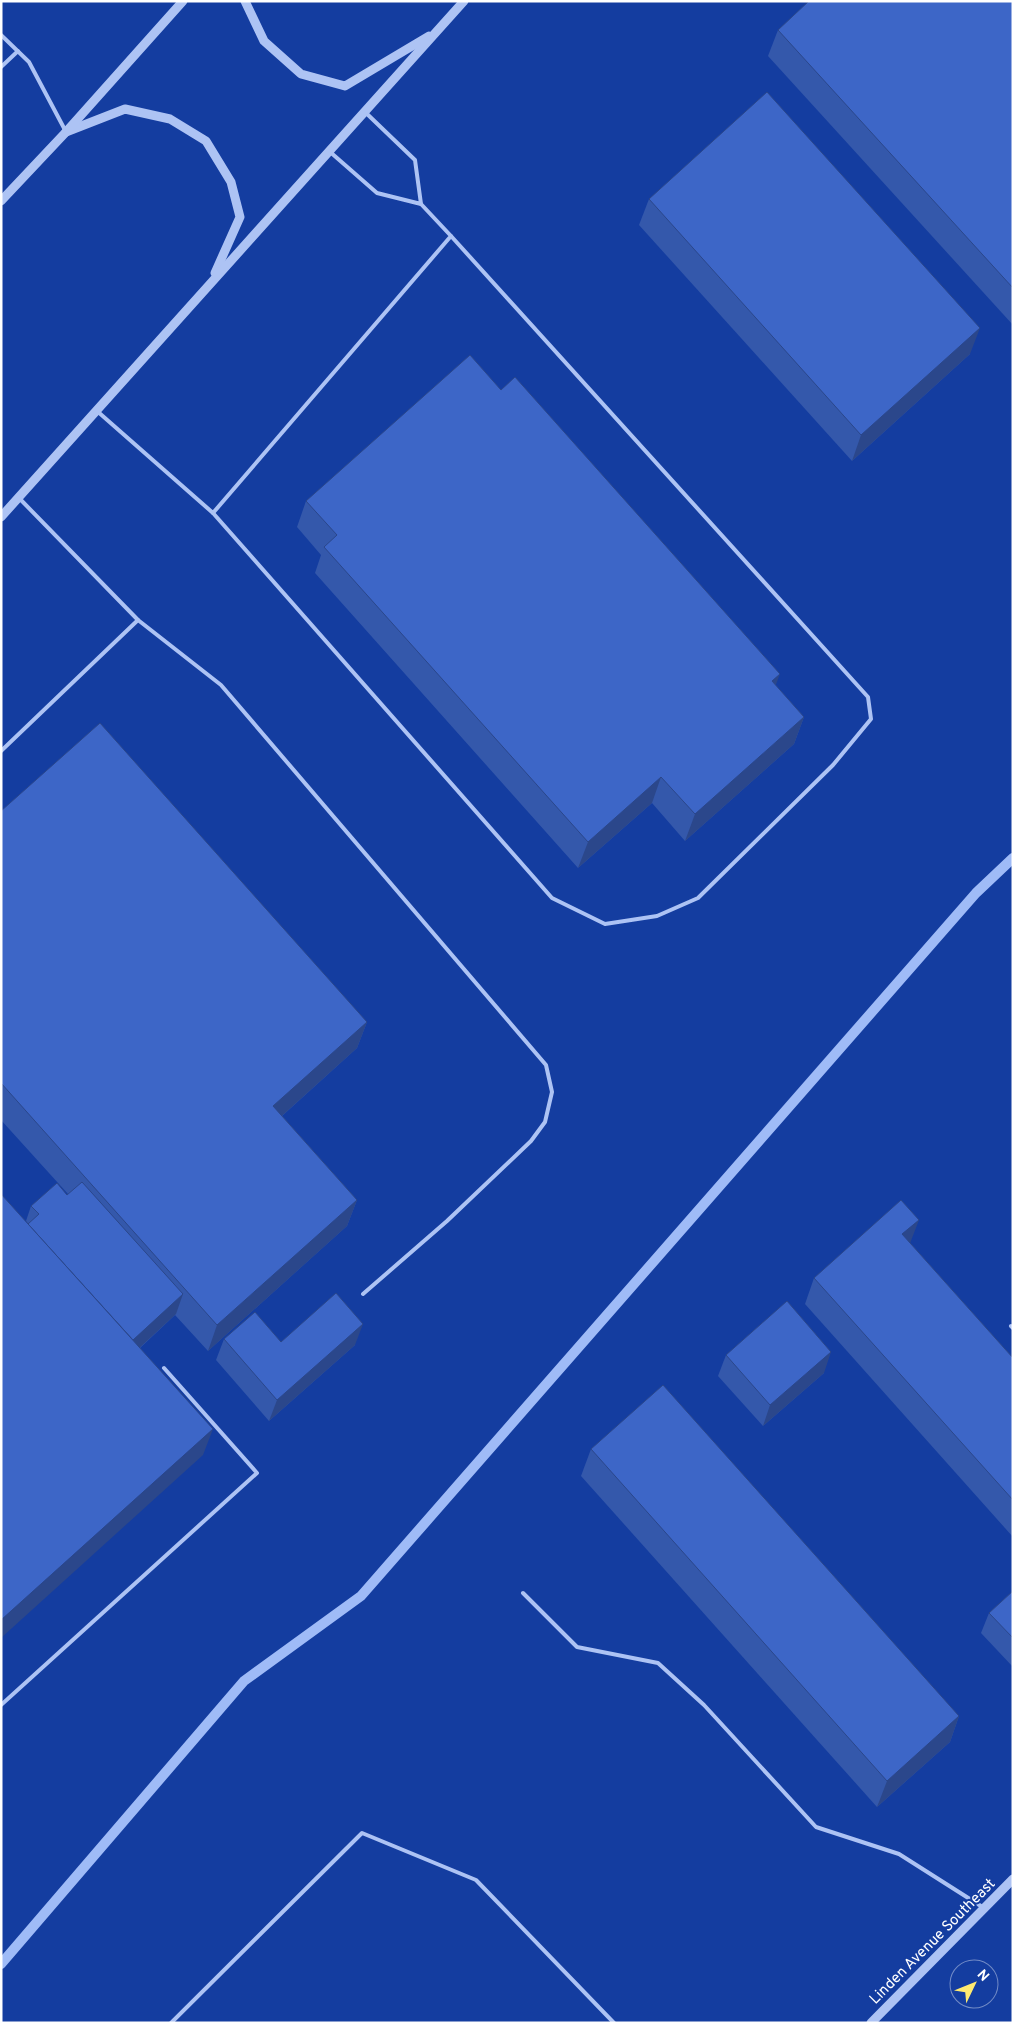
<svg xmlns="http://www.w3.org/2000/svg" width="1014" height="2024" viewBox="0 0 1014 2024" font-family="Overpass,sans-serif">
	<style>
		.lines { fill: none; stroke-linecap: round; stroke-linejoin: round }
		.stream { stroke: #9fbbf7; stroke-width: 10 }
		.service { stroke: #adc3f4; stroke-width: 4 }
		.tertiary { stroke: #adc3f4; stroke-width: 9 }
		.wall { fill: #3458ab }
		.shaded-wall { fill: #2b478b }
		.building { fill: #3d66c7; stroke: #2b478b }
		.labels { text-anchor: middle; stroke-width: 4; stroke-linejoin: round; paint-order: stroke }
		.street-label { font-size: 15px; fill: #fff; stroke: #143da0 }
	</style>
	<rect width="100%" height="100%" fill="#143da0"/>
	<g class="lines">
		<polyline class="stream" points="1,1964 244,1681 361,1596 976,893 1013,858"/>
		<g class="service">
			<polyline points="1,35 29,62 65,130"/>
			<polyline points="1,67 18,51"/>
			<polyline points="329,151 377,193 421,204 415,160 365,112"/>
			<polyline points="97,411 213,513 451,236 421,204"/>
			<polyline points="19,498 138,620 221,685 546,1065 552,1092 545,1122 531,1141 447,1221 363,1294"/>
			<polyline points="213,513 552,898 605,924 657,916 698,898 833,765 871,719 868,697 451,236"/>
			<polyline points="1,751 138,620"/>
			<polyline points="1011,1326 1013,1328"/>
			<polyline points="523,1593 577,1647 658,1663 704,1705 816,1827 899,1854 984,1908"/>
			<polyline points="1,1705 257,1473 164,1368"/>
			<polyline points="171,2023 362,1833 476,1880 614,2023"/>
		</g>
		<g class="tertiary">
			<polyline points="245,1 264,41 301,74 345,86 429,36"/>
			<polyline points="66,132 125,109 170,119 206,141 231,182 240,217 215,273"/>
			<polyline points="1,201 66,132 183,1"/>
			<polyline points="1,517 464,1"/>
			<polyline points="871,2023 1013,1879"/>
		</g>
	</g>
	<g class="wall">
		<polygon points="1013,1 1013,325 768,56 778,30"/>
		<polygon points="649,199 970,354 852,461 639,225"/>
		<polygon points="306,501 776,686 804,717 794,744 685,841 652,803 578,868 315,573 321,555 297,527"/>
		<polygon points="1,811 367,1022 357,1048 282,1116 357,1200 347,1226 208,1351 175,1315 140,1348 203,1455 26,1221 31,1206 68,1194 1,1120"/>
		<polygon points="910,1243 1013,1358 1013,1537 805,1304 814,1278"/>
		<polygon points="224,1339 281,1342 355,1345 269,1421 216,1360"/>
		<polygon points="726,1355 824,1373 763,1426 718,1376"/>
		<polygon points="591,1449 959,1716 950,1742 877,1807 581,1476"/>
		<polygon points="1013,1591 1013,1667 981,1633 989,1613"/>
	</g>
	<g class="shaded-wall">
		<polygon points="980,328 970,354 852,461 861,435"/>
		<polygon points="780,674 770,700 772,681"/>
		<polygon points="804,717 794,744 685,841 695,814"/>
		<polygon points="661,777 652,803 578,868 588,842"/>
		<polygon points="367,1022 357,1048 264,1132 273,1106"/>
		<polygon points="357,1200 347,1226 208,1351 217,1325"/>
		<polygon points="919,1220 909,1246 902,1234"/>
		<polygon points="183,1294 176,1314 122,1364 129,1343"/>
		<polygon points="363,1324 355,1345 269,1421 277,1400"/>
		<polygon points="831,1352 824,1373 763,1426 770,1405"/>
		<polygon points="213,1429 203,1455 1,1638 1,1620"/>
		<polygon points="959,1716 950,1742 877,1807 887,1781"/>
	</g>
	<g class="building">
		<polygon points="809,1 1013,1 1013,288 778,30"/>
		<polygon points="767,92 980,328 861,435 649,199"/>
		<polygon points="470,355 501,390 515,377 780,674 772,681 804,717 695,814 661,777 588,842 324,547 337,535 306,501"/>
		<polygon points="100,723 367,1022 273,1106 357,1200 217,1325 1,1083 1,811"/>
		<polygon points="82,1182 183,1294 133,1340 28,1224 39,1214 31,1206 57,1183 67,1195"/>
		<polygon points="1,1194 213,1429 1,1620"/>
		<polygon points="901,1200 919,1220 902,1234 1013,1358 1013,1500 814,1278"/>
		<polygon points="336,1293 363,1324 277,1400 224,1339 255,1312 281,1342"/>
		<polygon points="787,1301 831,1352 770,1405 726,1355"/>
		<polygon points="663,1385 959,1716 887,1781 591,1449"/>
		<polygon points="1013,1591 1013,1638 989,1613"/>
	</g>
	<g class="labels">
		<g class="street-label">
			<text transform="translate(932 1941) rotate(-45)" y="5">Linden Avenue Southeast</text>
		</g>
	</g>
	<rect width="1014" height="2024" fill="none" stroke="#ffffff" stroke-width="5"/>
	<g transform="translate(974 1984) rotate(47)"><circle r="24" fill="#143da0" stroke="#728bc6"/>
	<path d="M0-4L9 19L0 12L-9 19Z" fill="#ffea70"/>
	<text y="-8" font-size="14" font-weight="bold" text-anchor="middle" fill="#ffffff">N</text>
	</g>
</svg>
